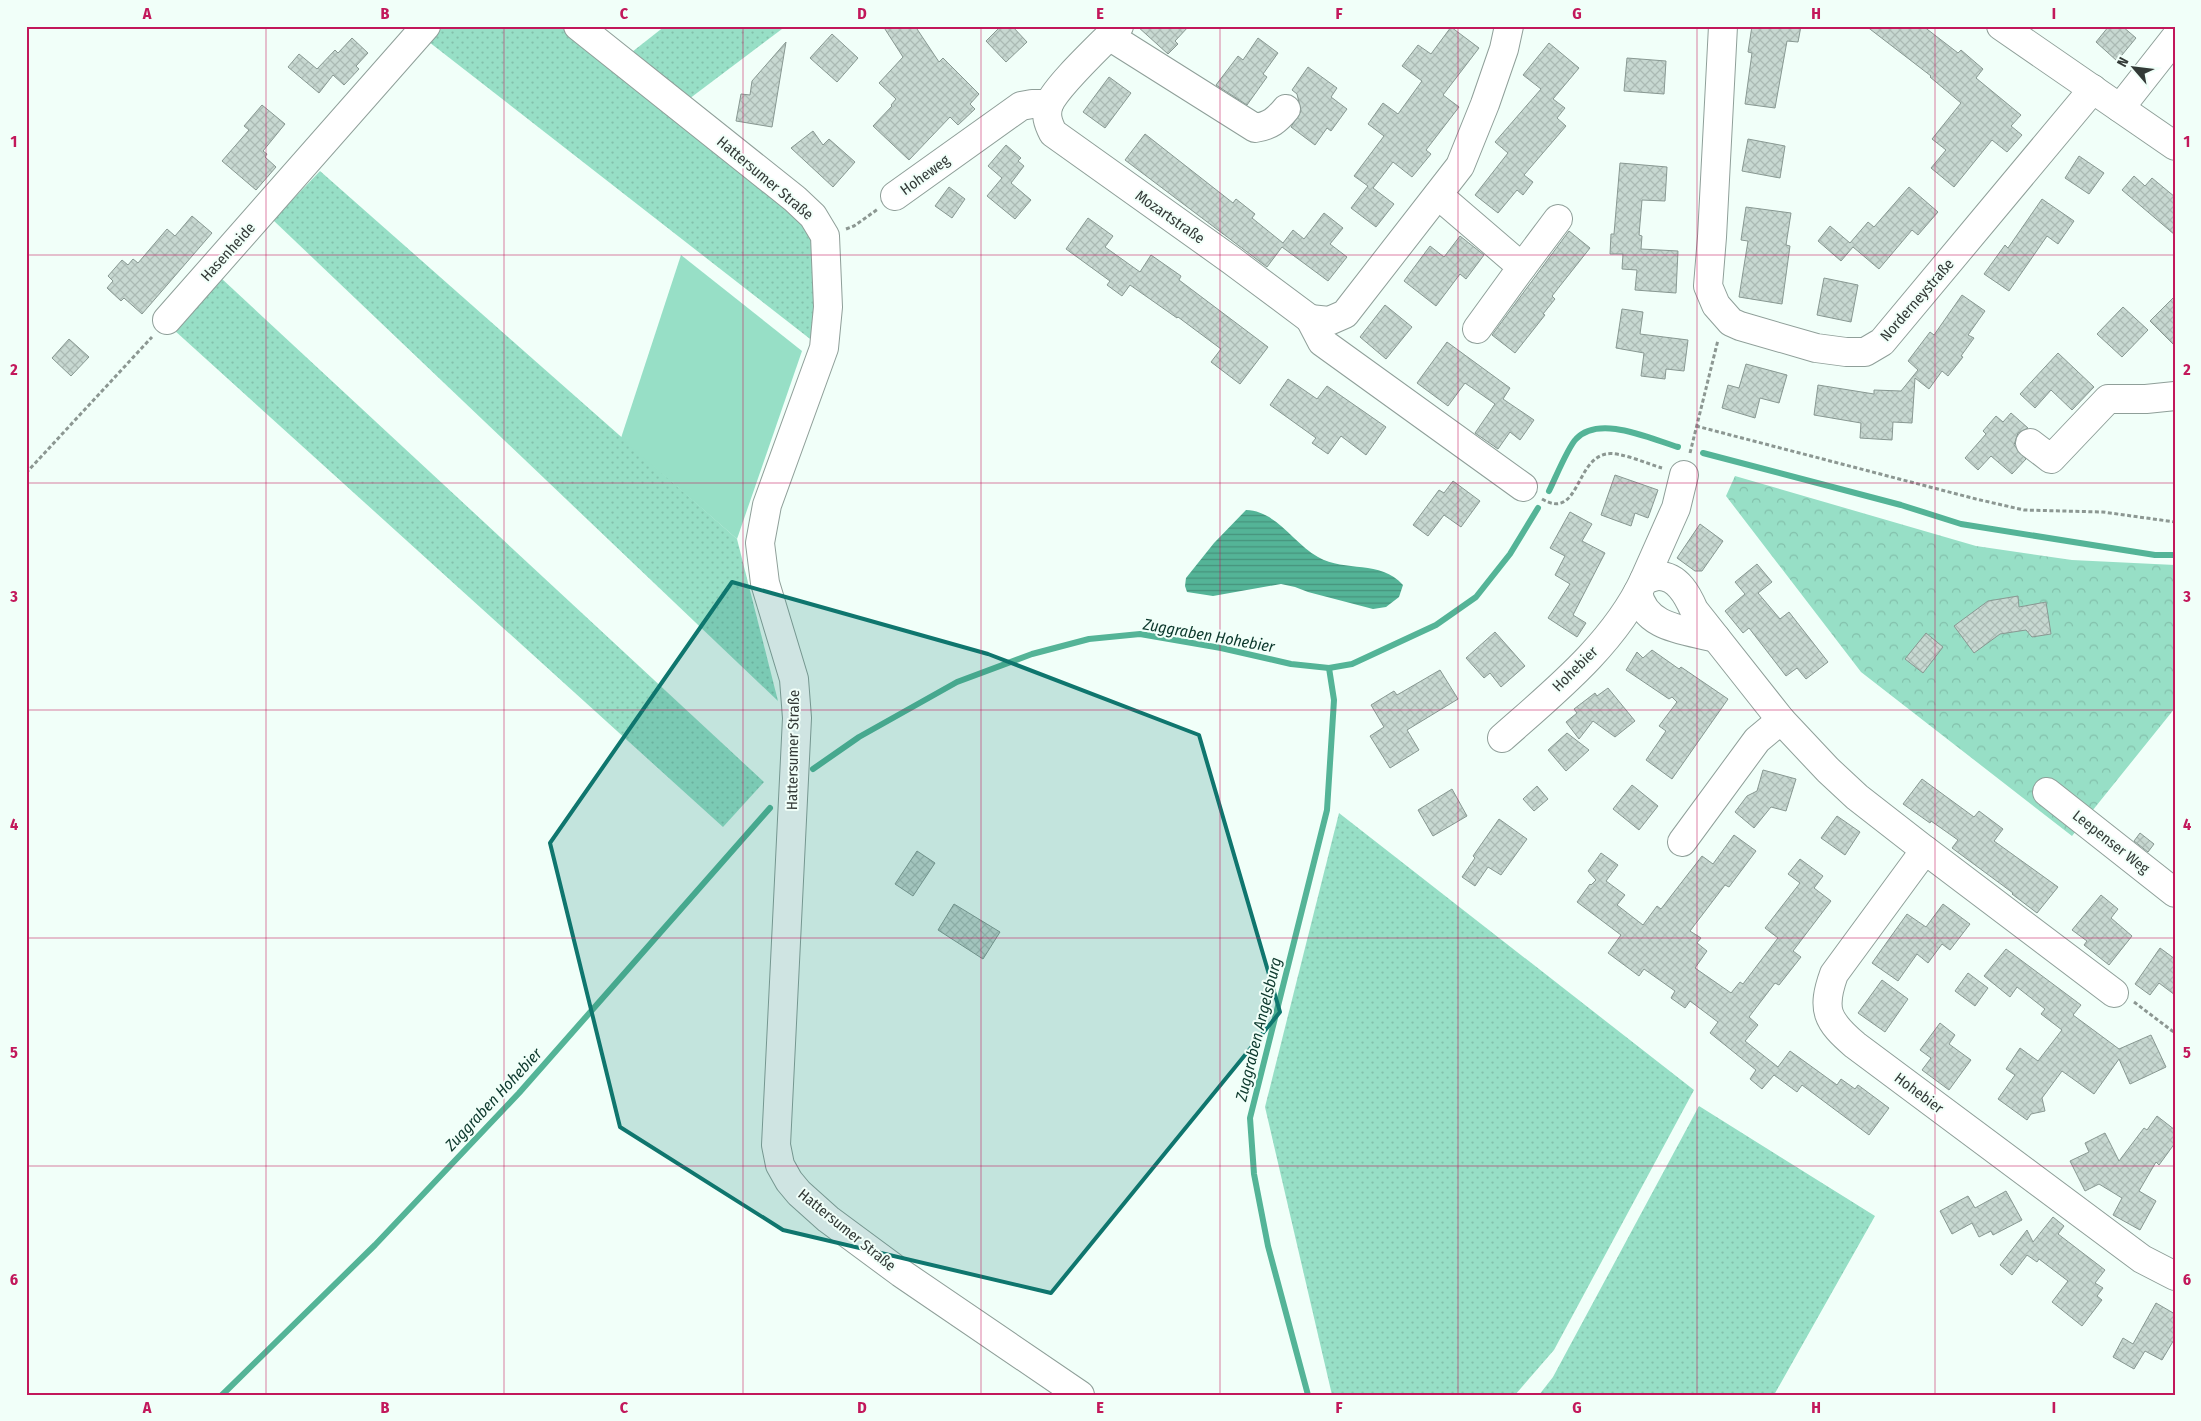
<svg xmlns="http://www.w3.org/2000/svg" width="2201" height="1421" viewBox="0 0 2201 1421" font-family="'Fira Sans Condensed',sans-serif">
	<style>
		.grass { fill: url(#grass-dots) }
		.forest { fill: url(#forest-crowns) }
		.garden { fill: #97dfc6 }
		.water { fill: url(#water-rules) }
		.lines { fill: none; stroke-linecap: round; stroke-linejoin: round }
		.stream { stroke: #54b497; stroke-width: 6 }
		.building { fill: url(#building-cross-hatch); stroke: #889892 }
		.minor-casing { stroke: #8f9f99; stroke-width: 30 }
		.path { stroke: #8c9792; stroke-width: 3; stroke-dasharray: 4 2.5; stroke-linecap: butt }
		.minor { stroke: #fff; stroke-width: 28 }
		.marked { fill: #0f766e; fill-opacity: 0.2; stroke: #0f766e; stroke-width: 4; stroke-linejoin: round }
		.grid { fill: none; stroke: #c2185b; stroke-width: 1; stroke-opacity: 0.55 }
		.labels { text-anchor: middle; stroke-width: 4; stroke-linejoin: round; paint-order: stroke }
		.street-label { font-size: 15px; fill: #333a37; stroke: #f1fff9 }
		.water-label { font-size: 16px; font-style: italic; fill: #0c382c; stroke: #f1fff9 }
		.neatline { fill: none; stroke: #c2185b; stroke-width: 2 }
		.grid-label { font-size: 16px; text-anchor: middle; font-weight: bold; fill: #c2185b }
	</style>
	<defs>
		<pattern id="grass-dots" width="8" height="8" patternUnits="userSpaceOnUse" patternTransform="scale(1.25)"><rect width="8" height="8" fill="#97dfc6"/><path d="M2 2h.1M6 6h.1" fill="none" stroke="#83c0ab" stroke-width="1.8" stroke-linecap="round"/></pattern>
		<pattern id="forest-crowns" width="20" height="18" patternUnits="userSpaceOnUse" patternTransform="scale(1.25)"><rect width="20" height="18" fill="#97dfc6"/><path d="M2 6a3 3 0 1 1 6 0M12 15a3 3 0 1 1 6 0" fill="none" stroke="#83c0ab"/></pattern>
		<pattern id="water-rules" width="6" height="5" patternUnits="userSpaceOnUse" patternTransform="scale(1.25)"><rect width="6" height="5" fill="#54b497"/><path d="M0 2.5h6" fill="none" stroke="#46937c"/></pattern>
		<pattern id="building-cross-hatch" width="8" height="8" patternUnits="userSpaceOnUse" patternTransform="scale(1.25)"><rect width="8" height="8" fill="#c7d8d1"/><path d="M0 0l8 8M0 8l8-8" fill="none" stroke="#abbab4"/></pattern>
	</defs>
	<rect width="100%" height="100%" fill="#f1fff9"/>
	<g class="grass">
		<polygon points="443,26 563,26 776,192 809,231 820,265 814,342 429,42"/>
		<polygon points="665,26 786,26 689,99 632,52"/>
		<polygon points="320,171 737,539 778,701 273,220"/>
		<polygon points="221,278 764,782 723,827 174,330"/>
		<polygon points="1339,813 1694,1090 1554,1350 1515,1395 1332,1395 1265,1107"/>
		<polygon points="1699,1106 1875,1216 1774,1395 1539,1395 1553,1377"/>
	</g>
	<polygon class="forest" points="1735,476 1976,546 2072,560 2175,565 2175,708 2072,836 1861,672 1726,496"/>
	<polygon class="garden" points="681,255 802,351 737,539 621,438"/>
	<path class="water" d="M1246 510C1277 511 1293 543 1318 557 1346 573 1380 559 1403 585L1399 597 1386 607 1373 609 1308 592 1295 587 1281 584 1213 596 1187 592 1185 586 1186 578 1214 543Z"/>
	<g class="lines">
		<g class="stream">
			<polyline points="1703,453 1901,505 1961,524 2155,555 2175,555"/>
			<path d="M1549 491C1555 479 1568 447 1576 439 1599 414 1651 439 1678 447"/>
			<polyline points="813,769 859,737 957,682 1032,654 1089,639 1140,634 1221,648 1291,664 1329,668 1352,664 1436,625 1476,597 1510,554 1538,508"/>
			<polyline points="222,1395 375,1245 519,1093 770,808"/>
			<polyline points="1308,1395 1268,1246 1254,1174 1250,1118 1327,810 1334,700 1329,668"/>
		</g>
	</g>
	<g class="building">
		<polygon points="883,26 915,26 939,62 943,58 979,94 970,104 975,109 958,125 950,117 909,160 873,126 892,106 891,105 896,99 879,83 903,57"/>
		<polygon points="1001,26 1012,26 1027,42 1006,62 986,41"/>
		<polygon points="1137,26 1189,26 1175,41 1178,44 1168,54"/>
		<polygon points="1752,26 1801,26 1798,42 1787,41 1775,108 1745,104 1752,53 1748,52"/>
		<polygon points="1866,26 1923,26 1958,53 1961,50 1983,69 1976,78 2021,115 2011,126 2022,135 2007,152 1992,140 1954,187 1931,168 1946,150 1932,139 1961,103 1930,77 1931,76"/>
		<polygon points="2109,26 2122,26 2136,38 2117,61 2096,42"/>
		<polygon points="1451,27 1479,48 1443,95 1459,107 1426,150 1431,154 1412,177 1393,162 1373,188 1394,204 1376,227 1351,208 1368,186 1354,176 1384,136 1368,124 1383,103 1398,114 1422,81 1402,66 1418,45 1431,54"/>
		<polygon points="832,34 858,58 837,82 810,58"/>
		<polygon points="352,38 368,53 356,66 359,69 344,85 333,75 319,93 288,67 299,54 317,69 335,50 338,53"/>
		<polygon points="1258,38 1278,53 1263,74 1267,77 1247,105 1216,85 1238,56 1243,60"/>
		<polygon points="786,42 772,127 736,121 741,94 750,95 752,81"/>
		<polygon points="1549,43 1579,68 1553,99 1565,108 1557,118 1566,126 1524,175 1533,182 1523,195 1517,190 1498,213 1475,195 1508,153 1495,142 1541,89 1523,75"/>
		<polygon points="1627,58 1666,61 1664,94 1624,91"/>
		<polygon points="1308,67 1337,88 1331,97 1347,109 1331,131 1327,128 1315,145 1291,127 1301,111 1297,94 1292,90"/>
		<polygon points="1109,77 1131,93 1105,128 1083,112"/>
		<polygon points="262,105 285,124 263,151 267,154 265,157 276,167 256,190 222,161 249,130 244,126"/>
		<polygon points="813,131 823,145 829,139 855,162 833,187 791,148"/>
		<polygon points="1145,134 1233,203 1236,199 1255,214 1252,218 1283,243 1293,230 1304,239 1324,213 1343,228 1330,244 1347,257 1328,281 1282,247 1267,267 1125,160"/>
		<polygon points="1748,139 1785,146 1780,178 1742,171"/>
		<polygon points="1006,145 1021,158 1018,161 1024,166 1011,183 1031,200 1015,219 987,196 1002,178 988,166"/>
		<polygon points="2079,156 2104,173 2089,194 2065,178"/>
		<polygon points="1620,163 1667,167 1665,201 1642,200 1639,235 1642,236 1641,249 1678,251 1676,293 1635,290 1637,270 1622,269 1623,254 1610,254 1611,234 1614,234"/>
		<polygon points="2134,176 2145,186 2152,178 2175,197 2175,235 2122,190"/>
		<polygon points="949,187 965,199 952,218 935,206"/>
		<polygon points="1909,187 1938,212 1918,235 1912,230 1879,269 1853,247 1841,261 1818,241 1830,226 1850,243 1868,222 1874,227"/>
		<polygon points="2042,199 2074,221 2058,244 2047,236 2009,291 1984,274 2005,245 2008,248"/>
		<polygon points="1746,207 1791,213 1786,245 1790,246 1782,304 1739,297 1748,241 1741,240"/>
		<polygon points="192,216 212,233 142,314 124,298 121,301 107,288 113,281 108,276 122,260 128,265 133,259 138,263 167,229 175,236"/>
		<polygon points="1088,218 1113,236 1105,247 1140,272 1151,255 1181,276 1179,280 1268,347 1240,384 1211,362 1221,349 1178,317 1177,318 1130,285 1122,296 1107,285 1110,281 1066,249"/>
		<polygon points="1569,231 1590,248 1552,296 1555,299 1543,314 1545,315 1515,353 1492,335"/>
		<polygon points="1460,236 1484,255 1466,279 1460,274 1436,306 1404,281 1430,246 1444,257"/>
		<polygon points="1824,278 1858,285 1851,322 1817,315"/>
		<polygon points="1962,295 1985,311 1968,335 1974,338 1961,356 1963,357 1948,376 1942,371 1929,389 1915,378 1912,423 1893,422 1892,440 1860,438 1861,423 1814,415 1818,385 1874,394 1874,390 1901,391 1918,370 1908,361 1930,332 1934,335"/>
		<polygon points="2175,296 2175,346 2150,321"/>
		<polygon points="1385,305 1412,327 1386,359 1360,337"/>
		<polygon points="2123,307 2148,330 2122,357 2097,334"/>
		<polygon points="1622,309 1643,312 1640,334 1688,340 1684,371 1666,369 1665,379 1641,376 1644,353 1616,348"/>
		<polygon points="69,339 89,357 71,376 52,358"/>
		<polygon points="1447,342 1510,388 1503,399 1534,420 1520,440 1510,432 1498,449 1475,433 1495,404 1465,383 1448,406 1417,383"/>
		<polygon points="2058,353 2094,387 2072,410 2051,390 2035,408 2020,394"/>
		<polygon points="1746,364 1787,375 1779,403 1760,398 1755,418 1722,408 1728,385 1739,388"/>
		<polygon points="1288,379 1317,399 1327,386 1386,427 1366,455 1341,436 1328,454 1312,443 1316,438 1270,405"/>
		<polygon points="2011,413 2028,428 2018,433 2014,445 2026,459 2012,474 1991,456 1978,470 1965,458 1986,434 1983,431 1996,416 2003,422"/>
		<polygon points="1615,475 1658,490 1648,518 1635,513 1631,526 1601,515"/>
		<polygon points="1453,481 1480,501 1461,527 1444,515 1428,536 1413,525 1439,490 1444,493"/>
		<polygon points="1570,512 1592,524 1582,541 1605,553 1573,615 1586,623 1577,637 1548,618 1570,584 1555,575 1565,556 1550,548"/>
		<polygon points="1700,524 1723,541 1702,571 1695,571 1677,558"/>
		<polygon points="1757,564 1772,582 1758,593 1780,619 1789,612 1828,662 1806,679 1797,668 1786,676 1749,628 1743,633 1725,611 1745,594 1735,582"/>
		<polygon points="2018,596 2019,607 2046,602 2051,634 2032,637 2026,630 2000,634 1974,653 1954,626 1988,601"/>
		<polygon points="1495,632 1525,666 1501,687 1490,673 1484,678 1466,658"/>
		<polygon points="1926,633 1943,647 1923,673 1905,659"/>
		<polygon points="1652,650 1679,669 1681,667 1728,699 1672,779 1646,760 1666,731 1659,726 1677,702 1672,697 1669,699 1626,670 1637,652 1643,658"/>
		<polygon points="1440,670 1458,699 1407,730 1419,750 1390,768 1370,736 1384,727 1371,705 1394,691 1397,695"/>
		<polygon points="1608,688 1635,721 1615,737 1593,721 1579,739 1566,722 1577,713 1574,709 1595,693 1597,696"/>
		<polygon points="1567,733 1589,750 1566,771 1548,750"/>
		<polygon points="1763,770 1796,779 1786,811 1771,807 1754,828 1735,812 1747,796 1757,791"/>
		<polygon points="1922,779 1974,817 1979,811 2003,829 1994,841 2058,887 2037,913 2012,894 2013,893 1952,848 1958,840 1931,821 1930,823 1903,804"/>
		<polygon points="1632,785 1658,806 1639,830 1613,809"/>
		<polygon points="1537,786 1548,799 1534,811 1523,799"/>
		<polygon points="1452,789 1467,816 1433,836 1418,810"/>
		<polygon points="1837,816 1860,832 1845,855 1821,838"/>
		<polygon points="1499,819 1527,839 1501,875 1488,867 1475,886 1462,877 1475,858 1473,856"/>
		<polygon points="2140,833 2154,844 2148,852 2134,841"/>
		<polygon points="1734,835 1756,851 1729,887 1725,885 1690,931 1701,938 1697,943 1707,951 1695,968 1731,993 1740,982 1743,984 1778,938 1765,928 1800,883 1788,874 1800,859 1823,876 1814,888 1831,901 1793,951 1801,957 1779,985 1775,983 1749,1017 1758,1025 1745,1041 1778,1067 1790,1051 1837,1085 1841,1079 1855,1089 1858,1085 1889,1108 1869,1135 1802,1085 1797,1092 1774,1075 1762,1089 1750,1079 1756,1070 1710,1033 1718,1022 1690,1001 1685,1008 1671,998 1675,991 1644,969 1639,976 1608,953 1621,935 1577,902 1590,884 1591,885 1596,880 1588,871 1601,853 1618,865 1606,881 1625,895 1617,905 1643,925 1657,906 1661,909 1702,856 1713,864"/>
		<polygon points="917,851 935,863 913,896 895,884"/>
		<polygon points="2101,895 2118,909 2111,918 2132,936 2109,965 2084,945 2087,941 2072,930"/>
		<polygon points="954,904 1000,932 983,959 938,930"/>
		<polygon points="1943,904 1970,924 1950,950 1942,944 1928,963 1917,954 1898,981 1872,963 1907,914 1926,927"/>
		<polygon points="2160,948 2175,959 2175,995 2159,983 2150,995 2135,984"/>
		<polygon points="2006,949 2081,1005 2073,1015 2119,1049 2151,1035 2166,1067 2130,1084 2119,1059 2094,1094 2062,1071 2042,1098 2045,1111 2031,1114 2027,1120 1998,1099 2015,1075 2006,1069 2020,1048 2038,1061 2062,1030 2041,1014 2045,1009 2017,987 2010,997 1984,976"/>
		<polygon points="1968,973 1988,988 1975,1006 1955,991"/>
		<polygon points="1882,980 1908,999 1885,1032 1858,1013"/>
		<polygon points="1940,1023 1955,1035 1949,1044 1971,1060 1949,1090 1922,1070 1931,1058 1920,1050"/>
		<polygon points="2157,1116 2175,1130 2175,1143 2159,1165 2156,1162 2139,1191 2156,1201 2140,1230 2113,1215 2122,1198 2099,1184 2085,1191 2070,1161 2089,1152 2085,1143 2105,1133 2119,1161 2144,1128 2147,1130"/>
		<polygon points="2006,1191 2022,1220 1993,1235 1991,1231 1979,1237 1972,1223 1952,1234 1940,1211 1968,1196 1975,1208"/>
		<polygon points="2053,1217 2064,1226 2058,1234 2105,1270 2095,1283 2103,1288 2097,1296 2102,1300 2082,1326 2052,1302 2068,1281 2039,1259 2037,1262 2027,1255 2012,1275 2000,1265 2027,1230 2033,1242"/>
		<polygon points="2156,1303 2175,1314 2175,1338 2162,1360 2145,1351 2134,1369 2113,1357 2123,1338 2133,1344"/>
	</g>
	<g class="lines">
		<defs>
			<g id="minor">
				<polyline points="578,26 795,199 813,216 825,236 828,307 824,348 767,505 760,543 765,583 794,679 797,718 776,1145 780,1165 789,1181 799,1193 828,1219 901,1273 1080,1395"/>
				<path d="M1119 26C1102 44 1058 84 1049 104 1045 115 1048 123 1053 133L1231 260 1310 319"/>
				<polyline points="1509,26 1504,49 1485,104 1460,166 1345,314 1329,321 1310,319 1322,342 1523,487"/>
				<polyline points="1723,26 1712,237 1708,286 1716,305 1731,322 1740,326 1816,348 1846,352 1865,352 1882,342 2093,89"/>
				<polyline points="2001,26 2175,146"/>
				<path d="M1109 36 1255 128C1270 126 1277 120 1286 109"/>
				<polyline points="2120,108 2175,38"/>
				<polyline points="1438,195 1522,267 1477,329"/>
				<polyline points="895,196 1021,106 1032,104 1049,104"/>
				<polyline points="1522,267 1558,219"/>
				<polyline points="167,320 426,26"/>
				<polyline points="2030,443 2051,459 2108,399 2146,399 2175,396"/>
				<polyline points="1644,580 1676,508 1684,475"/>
				<path d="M1638 592C1644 629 1687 630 1716 638"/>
				<path d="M1502 738C1554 692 1614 644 1644 580 1648 579 1654 576 1659 576 1678 576 1688 596 1694 610L1781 720"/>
				<polyline points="2047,792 2175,893"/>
				<polyline points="1682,842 1757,740 1781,720 1828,770 1857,797 1925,850"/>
				<path d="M2114 993 1925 850 1834 974C1821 1010 1827 1021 1855 1045L2142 1259 2175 1276"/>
			</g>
		</defs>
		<use href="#minor" class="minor-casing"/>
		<g class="path">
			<polyline points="846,229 854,226 878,209"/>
			<polyline points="1696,426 1976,499 2024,510 2103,512 2175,522"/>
			<polyline points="1690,453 1718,340"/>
			<polyline points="26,473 152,337"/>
			<path d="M1542 499C1579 521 1575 460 1606 454 1619 451 1648 464 1662 468"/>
			<polyline points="2134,1002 2175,1033"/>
		</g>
		<use href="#minor" class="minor"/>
	</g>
	<path class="marked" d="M732 582 988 654 1199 735 1280 1012 1051 1293 783 1230 620 1127 550 843Z"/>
	<path class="grid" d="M266 26V1395M504 26V1395M743 26V1395M981 26V1395M1220 26V1395M1458 26V1395M1697 26V1395M1935 26V1395M26 255H2175M26 483H2175M26 710H2175M26 938H2175M26 1166H2175"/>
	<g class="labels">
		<g class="street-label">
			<text transform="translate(925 175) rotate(-36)" y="5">Hoheweg</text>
			<text transform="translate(765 178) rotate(40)" y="5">Hattersumer Straße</text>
			<text transform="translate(1170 217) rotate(35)" y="5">Mozartstraße</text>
			<text transform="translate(228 252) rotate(-48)" y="5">Hasenheide</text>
			<text transform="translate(1917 300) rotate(-49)" y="5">Norderneystraße</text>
			<text transform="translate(1575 669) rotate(-45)" y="5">Hohebier</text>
			<text transform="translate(793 750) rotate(-89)" y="5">Hattersumer Straße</text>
			<text transform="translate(2111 842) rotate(38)" y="5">Leepenser Weg</text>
			<text transform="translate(1919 1093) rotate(37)" y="5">Hohebier</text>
			<text transform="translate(847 1230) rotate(39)" y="5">Hattersumer Straße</text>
		</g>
		<g class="water-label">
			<text transform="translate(1209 635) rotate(10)" y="6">Zuggraben Hohebier</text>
			<text transform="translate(1258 1029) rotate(-76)" y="6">Zuggraben Angelsburg</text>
			<text transform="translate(493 1099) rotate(-47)" y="6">Zuggraben Hohebier</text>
		</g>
	</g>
	<rect width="2201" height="1421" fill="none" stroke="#f1fff9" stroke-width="55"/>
	<g transform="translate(2134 68) rotate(298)" stroke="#f1fff9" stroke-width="4" paint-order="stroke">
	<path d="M0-4L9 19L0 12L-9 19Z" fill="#333a37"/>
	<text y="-8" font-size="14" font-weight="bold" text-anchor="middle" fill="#333a37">N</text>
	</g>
	<rect x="28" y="28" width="2146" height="1366" class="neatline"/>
	<g class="grid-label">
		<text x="147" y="19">A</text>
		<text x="385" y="19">B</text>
		<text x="624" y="19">C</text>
		<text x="862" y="19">D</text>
		<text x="1100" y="19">E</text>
		<text x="1339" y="19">F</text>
		<text x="1577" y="19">G</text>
		<text x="1816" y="19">H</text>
		<text x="2054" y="19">I</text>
		<text x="14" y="147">1</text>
		<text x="2187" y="147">1</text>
		<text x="14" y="375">2</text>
		<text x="2187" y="375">2</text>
		<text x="14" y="602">3</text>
		<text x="2187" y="602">3</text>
		<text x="14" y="830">4</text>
		<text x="2187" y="830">4</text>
		<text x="14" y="1058">5</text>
		<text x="2187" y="1058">5</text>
		<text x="14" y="1285">6</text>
		<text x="2187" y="1285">6</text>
		<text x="147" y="1413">A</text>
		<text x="385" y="1413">B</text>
		<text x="624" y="1413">C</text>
		<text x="862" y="1413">D</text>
		<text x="1100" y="1413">E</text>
		<text x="1339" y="1413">F</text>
		<text x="1577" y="1413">G</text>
		<text x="1816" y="1413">H</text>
		<text x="2054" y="1413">I</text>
	</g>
</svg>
